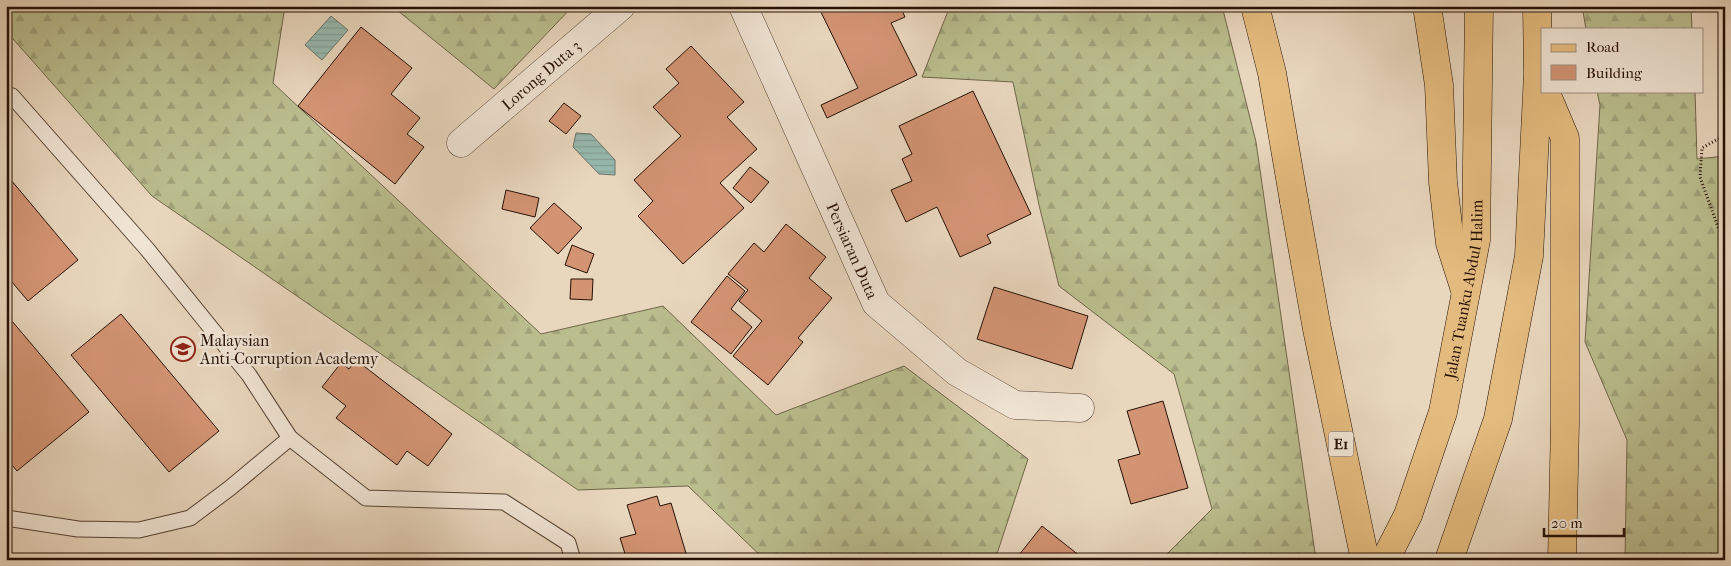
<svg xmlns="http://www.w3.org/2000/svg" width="1731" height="566" viewBox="0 0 1731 566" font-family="'IM FELL French Canon',serif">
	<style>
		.forest { fill: url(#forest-firs); stroke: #70664a }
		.water { fill: url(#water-rules); stroke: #6a756b }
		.building { fill: #d39474; stroke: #261005 }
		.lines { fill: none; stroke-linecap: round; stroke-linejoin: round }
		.lane-casing { stroke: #564233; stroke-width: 17 }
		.street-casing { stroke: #564233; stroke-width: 29 }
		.primary-casing { stroke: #261005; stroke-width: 29 }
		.highway-casing { stroke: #261005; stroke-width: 29 }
		.path { stroke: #261005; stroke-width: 3; stroke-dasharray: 1 2.5; stroke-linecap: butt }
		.lane { stroke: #f0e4d4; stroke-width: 15 }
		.street { stroke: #f0e4d4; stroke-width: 28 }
		.primary { stroke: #e4bb7e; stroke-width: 28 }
		.highway { stroke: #e4bb7e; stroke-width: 28 }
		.labels { text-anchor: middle; stroke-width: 5; stroke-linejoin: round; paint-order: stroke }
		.shield { fill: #f0e4d4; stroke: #635043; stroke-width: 1 }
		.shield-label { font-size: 15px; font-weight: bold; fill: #261005 }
		.street-label { font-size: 16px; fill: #261005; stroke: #f0e4d4 }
		.poi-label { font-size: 16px; fill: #261005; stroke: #f0e4d4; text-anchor: start }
	</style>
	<defs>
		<pattern id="forest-firs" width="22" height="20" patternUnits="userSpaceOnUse" patternTransform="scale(1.25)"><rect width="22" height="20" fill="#babd8e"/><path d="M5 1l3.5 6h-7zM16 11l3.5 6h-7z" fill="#a0a179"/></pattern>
		<pattern id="water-rules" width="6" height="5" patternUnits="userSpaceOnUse" patternTransform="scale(1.25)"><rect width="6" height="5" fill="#97b9af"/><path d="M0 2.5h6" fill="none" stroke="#829e95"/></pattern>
	</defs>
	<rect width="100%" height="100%" fill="#e8d6bd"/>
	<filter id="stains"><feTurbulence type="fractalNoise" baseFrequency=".004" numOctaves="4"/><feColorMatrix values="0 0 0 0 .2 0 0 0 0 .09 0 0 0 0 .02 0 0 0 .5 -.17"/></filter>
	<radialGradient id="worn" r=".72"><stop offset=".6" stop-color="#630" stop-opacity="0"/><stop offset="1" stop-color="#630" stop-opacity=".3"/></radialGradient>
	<g class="forest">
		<polygon points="6,6 285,6 273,83 541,334 663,306 776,415 904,366 1028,459 995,560 765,560 688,486 578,490 152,196 6,31"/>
		<polygon points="392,6 573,6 494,89"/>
		<polygon points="950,6 1222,6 1256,142 1316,560 1161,560 1212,509 1174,374 1059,286 1039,205 1013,82 922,77"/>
		<polygon points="1582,6 1691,6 1692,29 1586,29"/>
		<polygon points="1597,91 1695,91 1697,159 1725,156 1725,560 1625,560 1627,440 1585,342 1600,105"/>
	</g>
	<g class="water">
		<polygon points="331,16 348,30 322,60 305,45"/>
		<polygon points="576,133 591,134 615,160 615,175 599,174 573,147"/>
	</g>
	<g class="building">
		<polygon points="818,6 900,6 905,17 891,23 917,75 827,118 821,105 858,88"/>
		<polygon points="361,27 412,68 391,94 420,118 407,134 424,147 395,184 298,106"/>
		<polygon points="691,46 744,102 727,117 757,149 720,183 744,208 683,264 638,216 653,201 634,180 681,136 653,107 679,83 666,69"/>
		<polygon points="973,91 1031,214 987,235 991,243 960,257 937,207 906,222 891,190 912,181 902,159 912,154 899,126"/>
		<polygon points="564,103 581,116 566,134 549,121"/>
		<polygon points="750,167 769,182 751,203 733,188"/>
		<polygon points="6,174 78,260 28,301 6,275"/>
		<polygon points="506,190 539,198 535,217 502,209"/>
		<polygon points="554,203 582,228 558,254 530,228"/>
		<polygon points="786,224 826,257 809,278 832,298 798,338 803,342 768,385 733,356 762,321 739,301 748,290 728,274 754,243 764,252"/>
		<polygon points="572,245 594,254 587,273 565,265"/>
		<polygon points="727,276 745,291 731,309 752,327 731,354 691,322"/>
		<polygon points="571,279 593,279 592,300 570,299"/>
		<polygon points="994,287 1088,316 1072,369 977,339"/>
		<polygon points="6,314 89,412 17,471 6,458"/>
		<polygon points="121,314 219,431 169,472 71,355"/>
		<polygon points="356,360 452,434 428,466 407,451 397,465 336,418 346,406 322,387 341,363 349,369"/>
		<polygon points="1163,401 1188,488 1131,504 1118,460 1140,454 1127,411"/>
		<polygon points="657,496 660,506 671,503 688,560 627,560 620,538 636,534 627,505"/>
		<polygon points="1042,526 1085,560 1015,560"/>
	</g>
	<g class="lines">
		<defs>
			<g id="lane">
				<polyline points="6,95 12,96 147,249 249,375 290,438 230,488 190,518 139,530 78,529 6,518"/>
				<polyline points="290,438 366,498 504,502 568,543 573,560"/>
			</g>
			<g id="street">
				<path id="s1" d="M743 6 876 303 957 372 1015 405 1080 408"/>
				<path id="s2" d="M461 143 621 6"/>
			</g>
			<g id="primary">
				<polyline points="1255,6 1272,73 1294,201"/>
				<polyline points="1427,6 1439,85 1443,182 1450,243 1465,290"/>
				<path id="s3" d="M1385 560 1408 515 1443 412 1476 240 1479 6"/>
				<polyline points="1449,560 1498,419 1529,256 1538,74 1537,6"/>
			</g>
			<g id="highway">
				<polyline points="1545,91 1565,138 1565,423 1562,560"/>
				<polyline points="1294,201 1317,329 1365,560"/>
			</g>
		</defs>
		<use href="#lane" class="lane-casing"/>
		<use href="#street" class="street-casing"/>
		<use href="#primary" class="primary-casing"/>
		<use href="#highway" class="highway-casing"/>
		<polyline class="path" points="1725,135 1702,148 1700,177 1718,227 1725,239"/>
		<use href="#lane" class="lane"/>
		<use href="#street" class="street"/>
		<use href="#primary" class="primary"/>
		<use href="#highway" class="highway"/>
	</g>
	<defs>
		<symbol id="school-ring" viewBox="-11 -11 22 22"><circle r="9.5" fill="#f0e4d4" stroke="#8f2418" stroke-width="1.5"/><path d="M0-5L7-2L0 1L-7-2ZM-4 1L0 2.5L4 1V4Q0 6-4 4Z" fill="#8f2418"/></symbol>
	</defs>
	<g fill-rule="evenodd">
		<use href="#school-ring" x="169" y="335" width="28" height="28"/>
	</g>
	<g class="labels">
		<rect class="shield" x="1328.5" y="431.5" width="25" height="25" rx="4"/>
		<g class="shield-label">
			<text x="1341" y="449">E1</text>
		</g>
		<g class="street-label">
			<text dy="6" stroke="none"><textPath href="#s2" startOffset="105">Lorong Duta 3</textPath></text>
			<text dy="6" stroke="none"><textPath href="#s1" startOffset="268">Persiaran Duta</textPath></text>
			<text dy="6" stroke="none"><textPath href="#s3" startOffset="284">Jalan Tuanku Abdul Halim</textPath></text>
		</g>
		<g class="poi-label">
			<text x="200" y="346">Malaysian<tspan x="200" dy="18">Anti-Corruption Academy</tspan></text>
		</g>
	</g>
	<rect width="1731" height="566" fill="none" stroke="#e8d6bd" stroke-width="25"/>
	<rect x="8" y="8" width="1716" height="551" fill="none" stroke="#261005" stroke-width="2.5"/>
	<rect x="12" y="12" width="1706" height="541" fill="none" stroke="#261005"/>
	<rect x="1541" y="28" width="162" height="65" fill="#f0e4d4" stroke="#9f8f81"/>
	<rect x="1551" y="44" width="25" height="8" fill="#e4bb7e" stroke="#9f8f81"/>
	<text x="1586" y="52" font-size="15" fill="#261005">Road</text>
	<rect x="1551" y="65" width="25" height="15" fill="#d39474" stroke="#9f8f81"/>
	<text x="1586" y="78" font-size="15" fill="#261005">Building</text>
	<path d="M1544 528v8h80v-8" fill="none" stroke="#261005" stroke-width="2.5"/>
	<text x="1551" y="528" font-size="15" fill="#261005" stroke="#f0e4d4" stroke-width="4" paint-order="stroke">20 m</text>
	<rect width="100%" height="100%" filter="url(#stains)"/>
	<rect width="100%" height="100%" fill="url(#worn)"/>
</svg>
